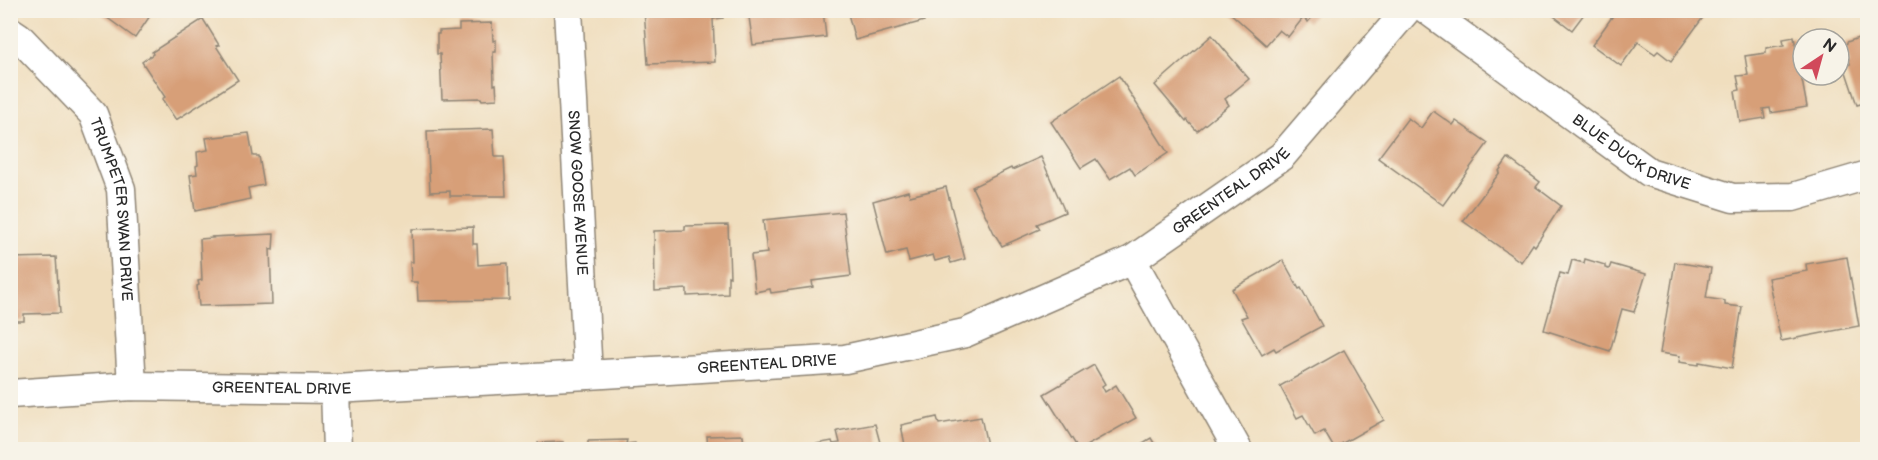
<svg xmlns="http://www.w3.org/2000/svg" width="1878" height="460" viewBox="0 0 1878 460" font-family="'Balsamiq Sans',sans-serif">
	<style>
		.building { fill: #d79f78 }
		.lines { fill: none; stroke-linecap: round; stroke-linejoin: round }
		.minor-casing { stroke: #8e8474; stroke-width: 31 }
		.minor { stroke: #fff; stroke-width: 28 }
		.labels { text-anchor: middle; stroke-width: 4.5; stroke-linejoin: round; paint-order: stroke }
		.street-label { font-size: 15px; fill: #2b2b2b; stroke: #f7f3e8 }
	</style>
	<rect width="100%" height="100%" fill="#f7f3e8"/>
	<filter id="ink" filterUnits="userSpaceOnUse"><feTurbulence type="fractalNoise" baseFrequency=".0167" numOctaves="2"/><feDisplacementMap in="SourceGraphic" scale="12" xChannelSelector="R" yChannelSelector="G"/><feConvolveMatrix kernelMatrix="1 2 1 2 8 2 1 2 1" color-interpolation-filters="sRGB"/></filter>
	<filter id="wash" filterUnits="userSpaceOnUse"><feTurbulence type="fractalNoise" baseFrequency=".008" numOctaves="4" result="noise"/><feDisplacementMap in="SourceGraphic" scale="24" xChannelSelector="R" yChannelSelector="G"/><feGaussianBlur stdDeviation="1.35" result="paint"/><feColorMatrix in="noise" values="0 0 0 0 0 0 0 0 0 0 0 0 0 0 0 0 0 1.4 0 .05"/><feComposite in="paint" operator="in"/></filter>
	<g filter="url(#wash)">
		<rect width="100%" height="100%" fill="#f0debe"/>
		<g id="blocks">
			<g class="building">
				<polygon points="104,10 154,10 135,38 102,14"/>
				<polygon points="644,10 723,10 723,18 713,19 715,62 648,64"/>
				<polygon points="748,10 823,10 826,37 753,45"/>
				<polygon points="847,10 920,10 924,21 855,40"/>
				<polygon points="1227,10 1318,10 1308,22 1303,18 1288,37 1279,30 1266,45"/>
				<polygon points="1546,10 1587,10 1572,30"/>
				<polygon points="1617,10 1705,10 1707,12 1671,61 1658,51 1655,54 1638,42 1621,66 1592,45"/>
				<polygon points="203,19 219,45 216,46 238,80 176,120 162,99 165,97 142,62 153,54 152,52"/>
				<polygon points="492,23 493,41 496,40 496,52 493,52 494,85 496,84 497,99 482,100 481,98 442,99 440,54 437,54 437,34 439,34 439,31 459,30 459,24"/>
				<polygon points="1212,35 1249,79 1225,99 1229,105 1197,131 1187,120 1186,122 1155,85"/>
				<polygon points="1866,35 1868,37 1868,102 1857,105 1844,66 1850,64 1844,45 1847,43 1847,42"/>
				<polygon points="1794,37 1807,107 1771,113 1770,108 1763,109 1765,118 1740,122 1735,91 1740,90 1737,76 1748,75 1745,56 1766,53 1766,48 1784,45 1783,39"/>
				<polygon points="1119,76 1168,153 1135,175 1130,167 1110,179 1096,159 1081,168 1051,122"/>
				<polygon points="1433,111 1453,125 1456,121 1488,143 1443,205 1378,158 1408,118 1421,128"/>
				<polygon points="493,129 495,157 504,157 506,196 450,196 450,191 430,192 427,131"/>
				<polygon points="249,133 253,156 259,156 264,185 248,188 250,199 195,211 190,175 197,174 196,166 198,165 197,152 208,150 206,138"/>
				<polygon points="1041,157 1065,212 1037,224 1040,229 1002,246 994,233 972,187 1011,168 1012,170"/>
				<polygon points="1508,158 1540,182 1536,187 1561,206 1535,246 1533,244 1521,262 1463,221 1500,172 1499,171"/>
				<polygon points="946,187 965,259 951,263 949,257 935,261 933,255 909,261 906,250 887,255 873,201 908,191 910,196"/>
				<polygon points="843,212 851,276 812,281 813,287 771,293 770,289 755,292 751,255 767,253 763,220"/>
				<polygon points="728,225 730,277 728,276 728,294 687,296 687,289 655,291 654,231 685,230 685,226"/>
				<polygon points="473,227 473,244 477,244 478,265 508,263 509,300 418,301 417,282 411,282 410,262 413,262 412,229"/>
				<polygon points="274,234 273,250 270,249 272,304 199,306 197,286 199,285 198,281 202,280 200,239 213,238 212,237"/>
				<polygon points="56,257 60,313 24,314 24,321 10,321 10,258"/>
				<polygon points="1847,257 1859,326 1781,341 1768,278 1807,271 1806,264"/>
				<polygon points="1585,259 1605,265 1605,268 1609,269 1611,264 1646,274 1634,312 1622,309 1610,351 1544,330 1560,273 1568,275 1572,260 1584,263"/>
				<polygon points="1283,260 1299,289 1301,288 1322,326 1276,351 1274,348 1262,355 1241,318 1247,316 1232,289"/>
				<polygon points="1675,262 1711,268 1706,298 1725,301 1725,305 1742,307 1732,368 1699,362 1699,365 1679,362 1680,356 1660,353"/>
				<polygon points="1344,350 1384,420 1334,448 1324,431 1315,436 1303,415 1297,418 1280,386"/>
				<polygon points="1094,365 1105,384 1102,386 1105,392 1116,385 1136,418 1079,450 1044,394"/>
				<polygon points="937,417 939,424 981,417 988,450 906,450 901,425"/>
				<polygon points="875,424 882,450 811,450 810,445 832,441 833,444 840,443 837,431"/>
				<polygon points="743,435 744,450 708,450 707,436"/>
				<polygon points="1151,438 1158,450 1131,450"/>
				<polygon points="627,440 626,444 635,443 636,447 662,446 662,450 588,450 588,441"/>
				<polygon points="563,442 563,450 539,450 538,443"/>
			</g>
		</g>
	</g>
	<g filter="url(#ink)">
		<use href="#blocks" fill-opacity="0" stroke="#8e8474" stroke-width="1.5"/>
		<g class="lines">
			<defs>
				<g id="minor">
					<path id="s1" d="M568 10 588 375"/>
					<path id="s2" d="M1427 10 1649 172 1733 198 1793 197 1868 175"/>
					<path id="s3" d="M10 31 19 37 93 114 121 189 132 386"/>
					<polyline points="1132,260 1238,450"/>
					<polyline points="335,389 337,450"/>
					<path id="s4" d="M10 394 132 386 335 389 588 375 845 359 965 333 1132 260 1282 156 1407 10"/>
				</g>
			</defs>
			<use href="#minor" class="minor-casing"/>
			<use href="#minor" class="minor"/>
		</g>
	</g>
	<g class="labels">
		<g class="street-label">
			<text dy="5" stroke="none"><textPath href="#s2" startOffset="250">BLUE DUCK DRIVE</textPath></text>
			<text dy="5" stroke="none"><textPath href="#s4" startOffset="1262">GREENTEAL DRIVE</textPath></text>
			<text dy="5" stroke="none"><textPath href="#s1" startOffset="183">SNOW GOOSE AVENUE</textPath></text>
			<text dy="5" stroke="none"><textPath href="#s3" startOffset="216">TRUMPETER SWAN DRIVE</textPath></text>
			<text dy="5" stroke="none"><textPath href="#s4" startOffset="758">GREENTEAL DRIVE</textPath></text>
			<text dy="5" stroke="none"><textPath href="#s4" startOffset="272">GREENTEAL DRIVE</textPath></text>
		</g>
	</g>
	<rect width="1878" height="460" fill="none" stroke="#f7f3e8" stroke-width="36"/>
	<g transform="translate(1821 57) rotate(36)"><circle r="28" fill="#f7f3e8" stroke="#a5a39c" stroke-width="1.5"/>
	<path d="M0-4.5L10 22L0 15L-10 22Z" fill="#d1495b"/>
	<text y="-9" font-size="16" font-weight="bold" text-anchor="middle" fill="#2b2b2b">N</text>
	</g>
</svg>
